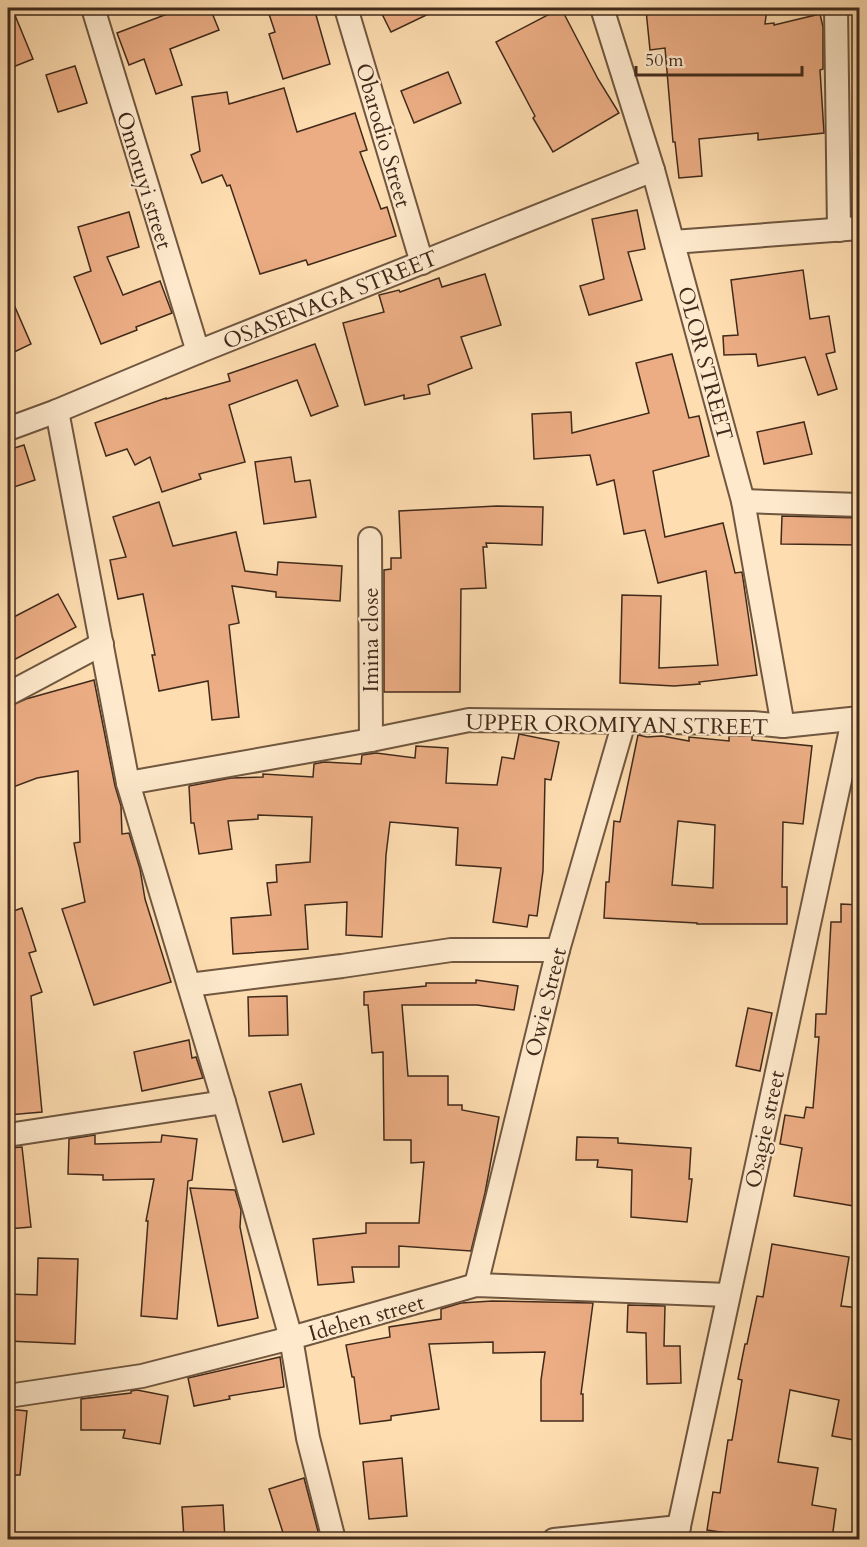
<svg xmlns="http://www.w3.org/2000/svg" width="867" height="1547" viewBox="0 0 867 1547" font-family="Cardo,serif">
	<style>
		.building { fill: #ecad84; stroke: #402a1b; stroke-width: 1.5; fill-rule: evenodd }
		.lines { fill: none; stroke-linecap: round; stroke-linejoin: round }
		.minor-casing { stroke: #705740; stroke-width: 26 }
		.minor { stroke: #fee9cc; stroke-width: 22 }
		.labels { text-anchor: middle; stroke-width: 4.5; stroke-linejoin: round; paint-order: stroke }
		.street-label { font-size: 22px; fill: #402a1b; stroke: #fee9cc }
	</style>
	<rect width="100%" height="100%" fill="#feddb0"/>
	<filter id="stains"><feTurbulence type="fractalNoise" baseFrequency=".00333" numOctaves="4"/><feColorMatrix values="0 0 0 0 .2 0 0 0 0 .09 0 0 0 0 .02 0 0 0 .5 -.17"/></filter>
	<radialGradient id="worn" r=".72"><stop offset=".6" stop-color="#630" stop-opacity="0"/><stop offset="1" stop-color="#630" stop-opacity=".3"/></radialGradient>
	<g class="building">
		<polygon points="8,8 12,8 33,59 8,69"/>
		<polygon points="183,8 210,8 219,30 170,49 182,85 156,94 144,59 129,65 117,33"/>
		<polygon points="267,8 314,8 330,64 283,79 269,34 275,32"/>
		<polygon points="379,8 441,8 391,32"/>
		<polygon points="561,8 598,79 619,113 553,152 533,118 535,116 496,42"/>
		<polygon points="665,8 714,8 715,12 767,8 765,24 774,23 774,25 820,14 823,27 823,69 820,70 824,133 758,140 758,133 699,139 702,176 679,178 675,142 673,142 665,48 650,50 646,10"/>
		<polygon points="75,66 87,103 58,112 46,75"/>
		<polygon points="448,72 461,103 414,123 401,91"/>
		<polygon points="284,88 297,132 355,113 367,150 360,152 381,209 387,207 396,236 308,265 306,260 260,274 230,185 227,186 222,175 202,183 191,155 200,151 192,97 227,92 229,104"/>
		<polygon points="637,210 645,249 628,252 642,300 589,315 580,286 604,279 592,219"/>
		<polygon points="129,212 139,247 107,257 123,295 160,281 172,313 136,327 137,330 101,344 74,277 91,271 78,227"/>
		<polygon points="803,270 810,319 829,316 835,352 826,354 837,389 818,395 805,357 758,366 756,354 724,355 723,336 738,335 731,280"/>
		<polygon points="485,274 501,325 461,337 472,368 428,385 430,394 404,399 404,395 365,405 343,323 384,312 379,295 399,290 400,292 439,278 442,287"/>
		<polygon points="8,291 31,344 8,355"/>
		<polygon points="315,344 338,406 311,416 297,380 229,405 245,462 199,474 201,479 162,492 150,457 135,465 127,449 106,456 95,423 166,398 166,399 230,381 228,374"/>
		<polygon points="672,354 689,418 699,416 709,456 653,471 665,537 723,523 735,573 742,572 757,675 699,682 700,684 674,686 620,683 622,595 661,596 659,668 718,665 706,571 658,583 645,530 624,534 614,480 597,485 590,455 534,459 532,414 571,412 572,433 649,413 636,363"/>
		<polygon points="804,422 812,454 764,464 757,432"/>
		<polygon points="24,445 35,480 8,489 8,450"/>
		<polygon points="291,457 295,482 310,480 316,517 264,524 255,462"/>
		<polygon points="159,502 173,546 236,532 245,571 277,575 278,562 342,566 340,601 276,597 276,592 232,586 239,623 229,625 239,717 212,720 208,681 159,691 152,655 155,655 143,594 118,599 110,560 126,557 113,517"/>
		<polygon points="497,506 543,507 542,545 486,543 487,547 483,547 486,588 461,589 460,692 384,692 384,570 391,569 391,558 401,558 399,511"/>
		<polygon points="782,516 860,518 860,545 781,544"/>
		<polygon points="58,594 76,627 8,663 8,620"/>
		<polygon points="94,680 115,786 121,806 122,834 129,833 140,869 145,899 171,982 94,1005 62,909 85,902 74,843 80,842 78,771 37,778 8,789 8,707 26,699"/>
		<polygon points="519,734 559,742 551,780 545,779 543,871 537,916 529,915 527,927 493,922 501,868 456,865 458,828 390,822 386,855 382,937 346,935 347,902 305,905 308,949 233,954 231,918 271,915 267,883 277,882 276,865 310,862 312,817 258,815 258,819 228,821 232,849 199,854 194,823 191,823 189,786 231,778 263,777 263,774 313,777 314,764 324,762 361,764 362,755 376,753 415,758 416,746 448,748 446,783 497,785 502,757 514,759"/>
		<path d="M638 735 647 737 662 736 689 741V737L729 741V736H752V740L812 746 803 824 783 822 782 887H787V924H697V923L604 918 606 882H609L614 821 620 822ZM678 821 715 825 713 888 672 885Z"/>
		<polygon points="841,904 860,905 860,1207 794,1196 802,1148 780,1144 785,1115 804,1118 806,1107 813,1108 819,1037 815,1037 816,1014 826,1014 831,922 841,922"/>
		<polygon points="22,908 36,951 29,953 42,992 31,996 42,1112 8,1115 8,913"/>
		<polygon points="476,980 518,986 514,1010 477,1005 402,1005 408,1076 448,1076 448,1105 462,1105 462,1110 499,1117 485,1193 471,1251 399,1246 399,1267 352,1267 354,1282 318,1285 313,1239 366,1233 366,1223 419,1223 424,1162 411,1163 411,1140 384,1140 383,1052 372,1053 368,1005 364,1005 364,992 426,986 426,983 476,983"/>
		<polygon points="287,996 288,1035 249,1036 248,997"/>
		<polygon points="748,1008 772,1013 760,1071 736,1066"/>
		<polygon points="189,1040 192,1058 196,1057 203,1078 142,1091 134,1052"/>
		<polygon points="301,1084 314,1134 283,1142 269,1092"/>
		<polygon points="95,1135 95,1144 161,1142 162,1135 197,1139 192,1180 188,1181 177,1319 141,1316 148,1221 146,1221 154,1179 103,1180 103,1175 68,1174 69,1139"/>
		<polygon points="577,1137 618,1138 618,1143 691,1148 689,1179 692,1179 687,1222 631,1217 632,1170 597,1167 598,1160 576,1160"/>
		<polygon points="22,1147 31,1227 8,1229 8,1148"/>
		<polygon points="190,1188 235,1190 241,1210 240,1227 258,1318 218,1326"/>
		<polygon points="772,1244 849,1257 841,1306 860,1308 860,1441 832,1436 839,1400 790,1390 778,1462 818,1468 812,1505 836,1509 832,1539 766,1539 707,1530 713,1492 720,1493 728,1440 732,1440 742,1380 738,1379 745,1344 747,1344 757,1296 763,1297"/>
		<polygon points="38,1258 78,1259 75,1344 8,1341 8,1294 37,1295"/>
		<polygon points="492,1301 593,1303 581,1394 583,1394 583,1421 541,1421 541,1380 545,1352 493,1353 493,1342 429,1344 439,1409 391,1416 391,1420 360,1424 354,1377 352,1377 346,1345 390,1337 389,1327 441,1319 441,1309 461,1303"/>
		<polygon points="628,1305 665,1306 664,1346 680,1346 681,1383 647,1384 646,1333 627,1332"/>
		<polygon points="280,1357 284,1387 229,1396 230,1399 194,1406 188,1378"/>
		<polygon points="137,1390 168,1396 160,1444 123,1438 125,1430 81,1430 81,1399 131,1393 131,1391"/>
		<polygon points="8,1409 27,1411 20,1475 8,1475"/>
		<polygon points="402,1458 407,1516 369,1519 363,1462"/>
		<polygon points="304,1478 320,1539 285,1539 269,1489"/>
		<polygon points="223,1505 225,1539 184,1539 182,1507"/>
	</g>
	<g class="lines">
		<defs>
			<g id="minor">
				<polyline points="93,8 198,352"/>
				<polyline points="346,8 422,263"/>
				<polyline points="602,8 653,170 743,501 783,726"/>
				<polyline points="836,8 839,230"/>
				<polyline points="673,242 860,228"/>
				<polyline points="57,411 128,783 224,1102 291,1338 308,1438 334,1540"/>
				<polyline points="8,429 57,411 198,352 653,170"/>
				<polyline points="743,501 860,505"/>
				<polyline points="370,539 371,740"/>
				<polyline points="8,694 102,644"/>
				<polyline points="128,783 371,740 469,720 753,723 783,726 860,718"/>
				<polyline points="189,985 342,966 451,950 558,950"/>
				<polyline points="8,1135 224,1102"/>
				<polyline points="476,1285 558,950 624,722"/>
				<polyline points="8,1396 142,1376 291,1338 476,1285 728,1295"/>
				<polyline points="554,1540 679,1527"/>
				<polyline points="676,1540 853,720"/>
			</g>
		</defs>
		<use href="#minor" class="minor-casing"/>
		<use href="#minor" class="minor"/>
	</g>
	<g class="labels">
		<g class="street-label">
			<text transform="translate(384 135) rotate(74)" y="8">Obarodio Street</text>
			<text transform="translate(145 180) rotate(73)" y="8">Omoruyi street</text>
			<text transform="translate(330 299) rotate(-22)" y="8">OSASENAGA STREET</text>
			<text transform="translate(706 363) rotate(75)" y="8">OLOR STREET</text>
			<text transform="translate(370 640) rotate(-90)" y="8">Imina close</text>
			<text transform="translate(617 724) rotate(1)" y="8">UPPER OROMIYAN STREET</text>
			<text transform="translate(545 1002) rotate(-76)" y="8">Owie Street</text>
			<text transform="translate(764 1129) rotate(-78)" y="8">Osagie street</text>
			<text transform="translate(366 1317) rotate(-16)" y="8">Idehen street</text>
		</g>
	</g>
	<rect width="867" height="1547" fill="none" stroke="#feddb0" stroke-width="30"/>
	<rect x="9" y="9" width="849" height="1529" fill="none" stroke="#402a1b" stroke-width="3"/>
	<rect x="15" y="15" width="837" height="1517" fill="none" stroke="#402a1b" stroke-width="1.5"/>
	<path d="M636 66v9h166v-9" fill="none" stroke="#402a1b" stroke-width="3"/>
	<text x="645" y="66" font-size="18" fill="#402a1b" stroke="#fee9cc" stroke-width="4.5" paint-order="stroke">50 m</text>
	<rect width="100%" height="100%" filter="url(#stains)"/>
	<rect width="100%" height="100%" fill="url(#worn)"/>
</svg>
